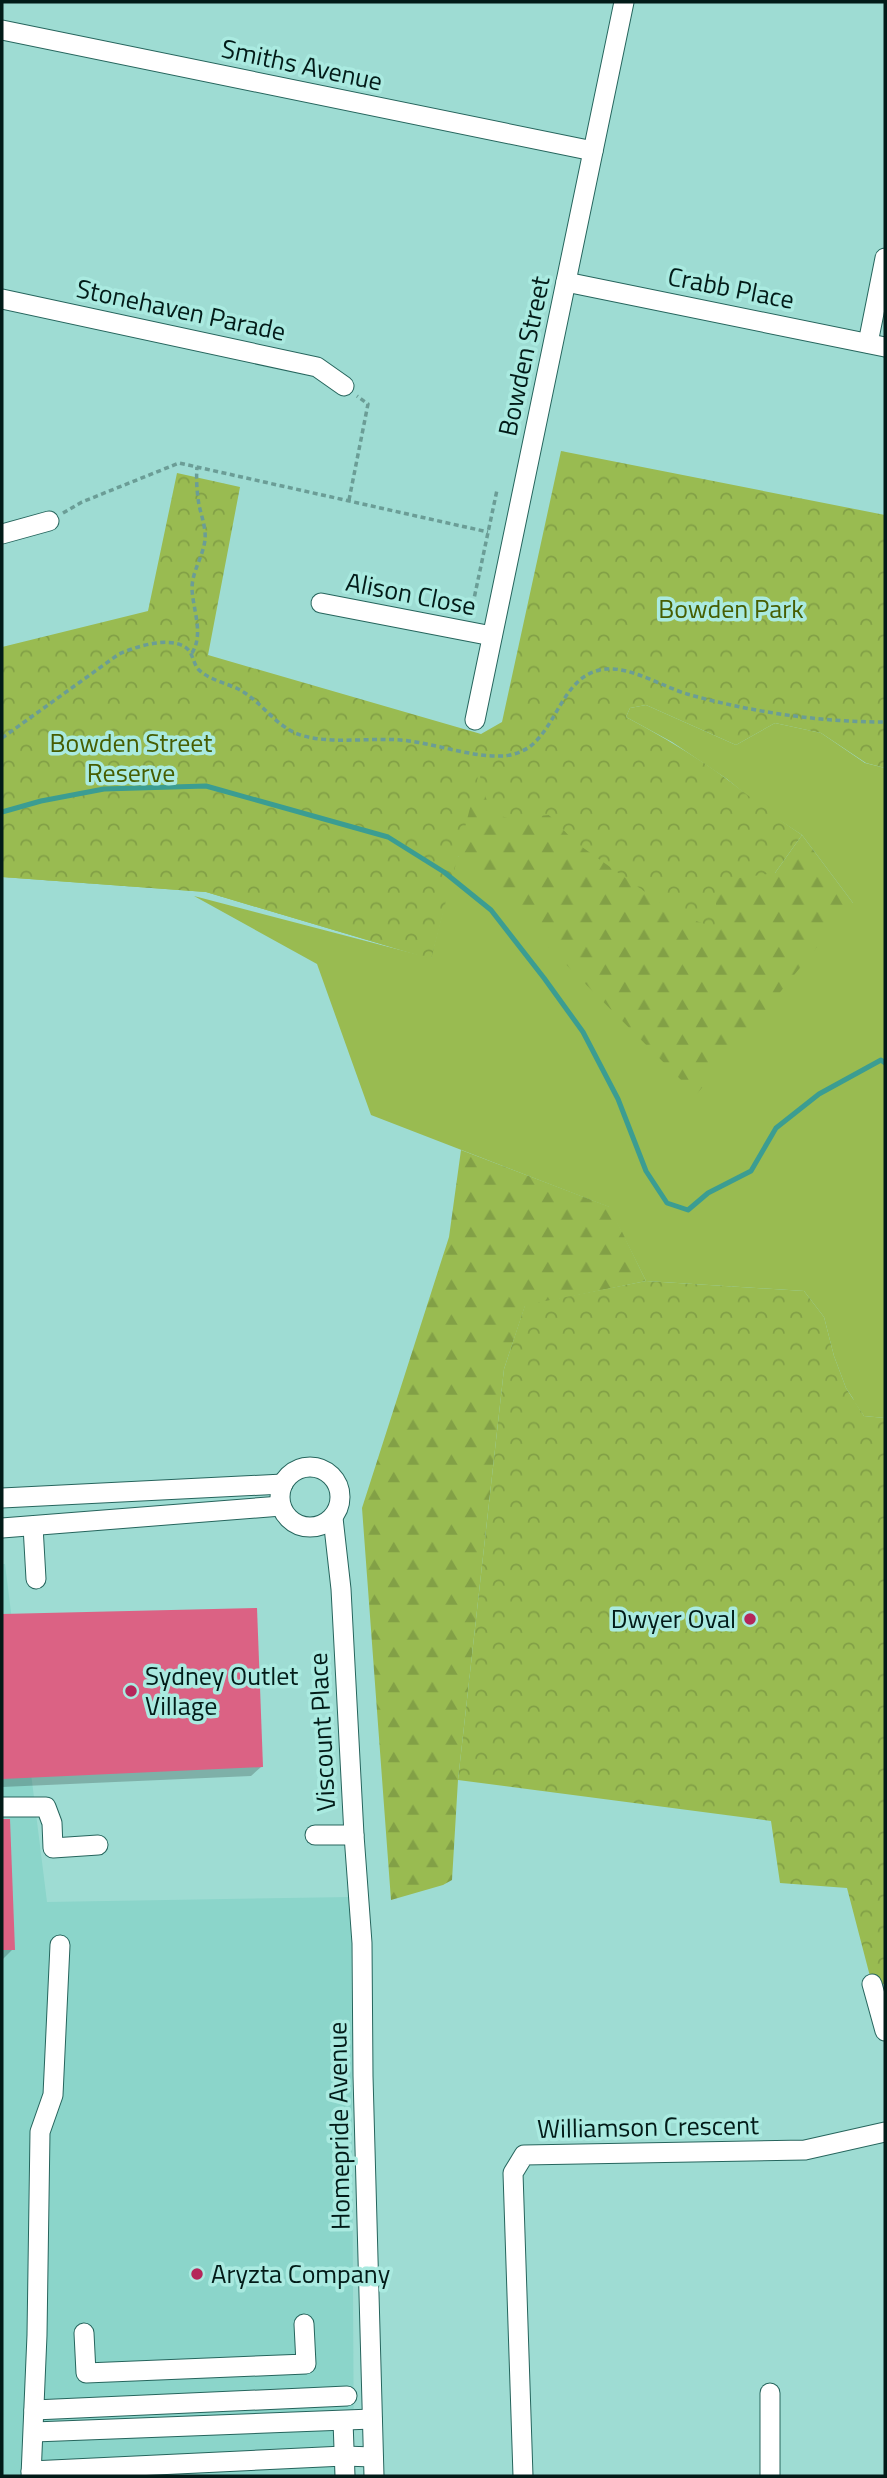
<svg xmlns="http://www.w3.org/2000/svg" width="887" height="2478" viewBox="0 0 887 2478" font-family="'Titillium Web',sans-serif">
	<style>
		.built { fill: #8bd5ca }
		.grass { fill: #99bb51 }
		.forest { fill: url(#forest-firs) }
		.park { fill: url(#park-crowns) }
		.shadow { fill: #0003 }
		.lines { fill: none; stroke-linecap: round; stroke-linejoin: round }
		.stream { stroke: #3b9d92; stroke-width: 5 }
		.building { fill: #db6284 }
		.minor-casing { stroke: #26655d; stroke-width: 21 }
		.path { stroke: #6b9d96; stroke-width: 3.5; stroke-dasharray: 5 3.5; stroke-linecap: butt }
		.minor { stroke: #fff; stroke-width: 19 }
		.poi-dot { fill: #b5265a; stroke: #aaeae0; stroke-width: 2.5 }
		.labels { text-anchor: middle; stroke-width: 7; stroke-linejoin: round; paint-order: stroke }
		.street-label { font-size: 26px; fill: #021b18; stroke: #aaeae0 }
		.park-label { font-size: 26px; fill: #465d01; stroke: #aaeae0 }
		.poi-label { font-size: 26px; fill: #021b18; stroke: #aaeae0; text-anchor: start }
	</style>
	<defs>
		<pattern id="forest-firs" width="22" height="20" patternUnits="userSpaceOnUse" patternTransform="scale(1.75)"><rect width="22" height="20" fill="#99bb51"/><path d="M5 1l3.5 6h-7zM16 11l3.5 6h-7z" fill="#82a046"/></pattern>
		<pattern id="park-crowns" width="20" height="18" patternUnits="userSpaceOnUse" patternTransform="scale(1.75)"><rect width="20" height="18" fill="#99bb51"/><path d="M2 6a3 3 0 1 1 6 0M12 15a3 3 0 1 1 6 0" fill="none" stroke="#82a046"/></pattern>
	</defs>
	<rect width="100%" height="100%" fill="#9edcd3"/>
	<polygon class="built" points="2,1564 5,1564 47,1902 351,1897 354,2476 2,2476"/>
	<polygon class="grass" points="646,705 736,745 775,723 821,733 865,763 885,768 885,1418 864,1416 855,1403 813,1368 854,1400 846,1388 834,1356 824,1317 804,1291 646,1281 609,1207 371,1115 317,964 194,896 431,958 457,856 853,903 802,835 767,812 727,779 672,742 626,717 630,708"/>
	<g class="forest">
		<polygon points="2,658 479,772 549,815 775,873 802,835 853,903 696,1095 458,856 431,959 206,892 2,877"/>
		<polygon points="461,1150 610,1207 646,1281 525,1306 504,1369 458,1780 452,1880 443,1885 391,1900 362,1508 449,1237"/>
	</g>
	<g class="park">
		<path d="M561 451 885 515V768L866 763 821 733 775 723 736 745 646 705 630 708 626 717C661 736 696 756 728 780 753 799 776 818 802 835L775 873 739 878 716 897V928L676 914 575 842 549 815 510 819 490 812 479 773 431 959 206 892 2 877V647L148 611 177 473 240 487 208 655 481 734 502 722Z"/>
		<polygon points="646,1281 804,1291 824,1317 834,1356 846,1388 864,1416 885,1418 885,1984 872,1984 847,1888 780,1883 771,1821 458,1780 504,1369 525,1305"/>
	</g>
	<g class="shadow">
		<polygon points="255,1610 261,1767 251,1776 2,1787 2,1616"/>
		<polygon points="2,1821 8,1821 13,1949 2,1960"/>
	</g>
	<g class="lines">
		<polyline class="stream" points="2,812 41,801 104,789 206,786 388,837 444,872 491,910 544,978 583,1032 618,1099 646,1171 667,1203 688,1210 708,1193 751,1171 776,1128 819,1094 881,1060 885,1063"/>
	</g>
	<g class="building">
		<polygon points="257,1608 263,1767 2,1779 2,1614"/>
		<polygon points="2,1819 10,1819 15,1950 2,1950"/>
	</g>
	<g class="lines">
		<defs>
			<g id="minor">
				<polyline points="2,30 593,151"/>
				<polyline points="566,282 885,347"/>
				<polyline points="2,299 317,367 344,386"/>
				<polyline points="868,343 885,258"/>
				<polyline points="2,534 49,521"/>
				<polyline points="321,603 492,636"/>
				<polyline points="475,720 624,2"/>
				<circle cx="310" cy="1497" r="30"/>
				<polyline points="2,1498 283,1484"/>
				<polyline points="333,1518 341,1589 354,1835 362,1943 363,2076 374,2476"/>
				<polyline points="33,1526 36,1579"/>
				<polyline points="2,1528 281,1506"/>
				<polyline points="2,1807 46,1807 52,1823 53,1848 98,1845"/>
				<polyline points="315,1835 354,1835"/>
				<polyline points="872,1984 885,2031"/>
				<polyline points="84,2333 86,2373 306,2364 304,2324"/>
				<polyline points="770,2393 770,2476"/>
				<polyline points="34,2410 347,2396"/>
				<polyline points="343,2421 345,2476"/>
				<polyline points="34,2432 372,2419"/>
				<polyline points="31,2471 344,2456 373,2457"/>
				<polyline points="31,2476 37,2335 40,2132 53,2095 60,1945"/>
				<polyline points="523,2476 513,2173 524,2155 805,2150 885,2132"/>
			</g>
		</defs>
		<use href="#minor" class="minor-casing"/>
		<g class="path">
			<polyline points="349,500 368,404 357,396"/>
			<polyline points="63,513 82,502 179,463 488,532"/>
			<polyline points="471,613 497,490"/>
			<path d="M192 653C204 634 193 610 192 589 192 568 207 552 205 532 204 522 201 514 199 505 197 493 196 480 197 467"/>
			<path d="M2 738 119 654C135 647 168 636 185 647 193 652 193 663 198 669 211 682 231 683 245 693 266 707 278 729 304 736 338 745 375 736 409 741 440 745 471 757 503 756 510 756 521 752 528 748 559 726 563 672 607 669 631 667 664 687 687 694 751 712 819 722 885 722"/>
		</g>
		<use href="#minor" class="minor"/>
	</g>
	<g class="poi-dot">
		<circle cx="750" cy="1619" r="7"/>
		<circle cx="131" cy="1691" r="7"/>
		<circle cx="197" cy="2274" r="7"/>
	</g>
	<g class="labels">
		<g class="street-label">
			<text transform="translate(302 65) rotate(12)" y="9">Smiths Avenue</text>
			<text transform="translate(731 288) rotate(11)" y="9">Crabb Place</text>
			<text transform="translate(181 310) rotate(12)" y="9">Stonehaven Parade</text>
			<text transform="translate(524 356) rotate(-78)" y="9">Bowden Street</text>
			<text transform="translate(411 594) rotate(11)" y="9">Alison Close</text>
			<text transform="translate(322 1732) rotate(-93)" y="9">Viscount Place</text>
			<text transform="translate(339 2126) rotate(-91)" y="9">Homepride Avenue</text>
			<text transform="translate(648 2127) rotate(-1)" y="9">Williamson Crescent</text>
		</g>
		<g class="park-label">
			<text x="731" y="618">Bowden Park</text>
			<text x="131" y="752">Bowden Street<tspan x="131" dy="30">Reserve</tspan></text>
		</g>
		<g class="poi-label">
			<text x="736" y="1628" text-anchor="end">Dwyer Oval</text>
			<text x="145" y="1685">Sydney Outlet<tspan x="145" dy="30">Village</tspan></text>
			<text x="211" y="2283">Aryzta Company</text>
		</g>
	</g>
	<rect width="887" height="2478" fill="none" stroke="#021b18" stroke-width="7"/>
</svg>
